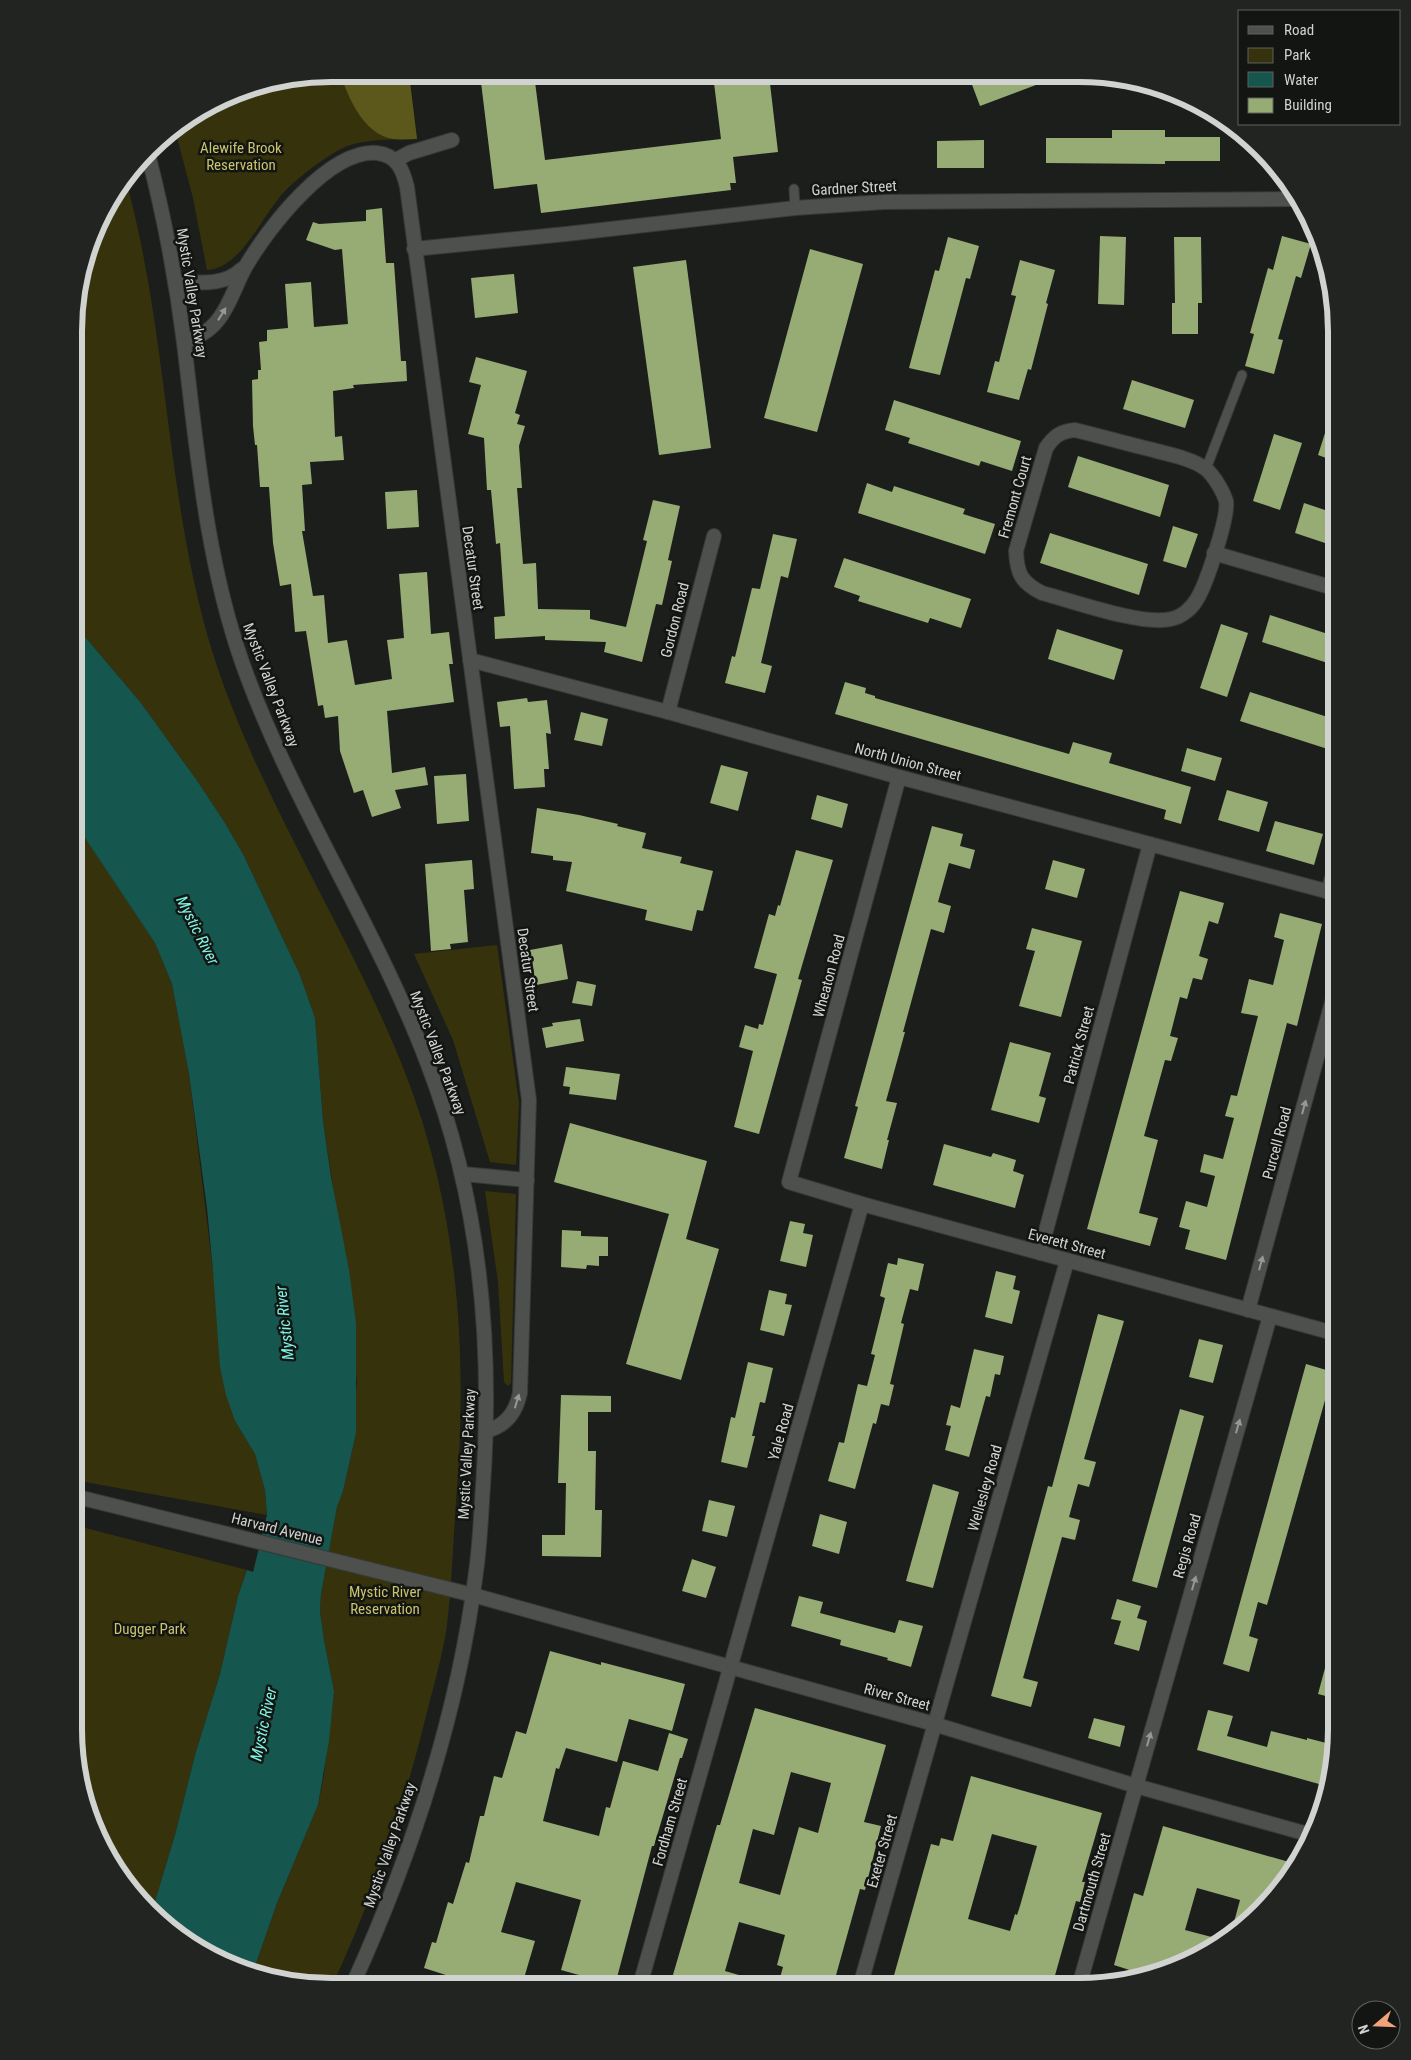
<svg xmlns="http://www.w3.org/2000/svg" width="1411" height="2060" viewBox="0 0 1411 2060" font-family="'Roboto Condensed',sans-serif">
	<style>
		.green { fill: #36330c }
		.forest { fill: #5c581c }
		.water { fill: #15564e }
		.building { fill: #97ac74; fill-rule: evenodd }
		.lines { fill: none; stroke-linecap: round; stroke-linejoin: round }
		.service-casing { stroke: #373937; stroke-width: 11 }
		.minor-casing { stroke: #373937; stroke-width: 16 }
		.tertiary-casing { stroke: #373937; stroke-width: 16 }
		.secondary-casing { stroke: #373937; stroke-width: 16 }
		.service { stroke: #4e504e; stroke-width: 9 }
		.minor { stroke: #4e504e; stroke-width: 14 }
		.tertiary { stroke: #4e504e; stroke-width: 14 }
		.secondary { stroke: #4e504e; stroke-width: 14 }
		.oneway { fill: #969896 }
		.labels { text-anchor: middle; stroke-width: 5; stroke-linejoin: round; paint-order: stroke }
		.park-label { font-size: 15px; fill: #cac46c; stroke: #131513 }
		.street-label { font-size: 15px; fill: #d1d3d1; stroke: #131513 }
		.water-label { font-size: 16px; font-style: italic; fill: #7ef5e4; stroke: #131513 }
		.rim { fill: none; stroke: #d1d3d1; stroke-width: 6 }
	</style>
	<rect width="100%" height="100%" fill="#1c1e1c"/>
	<g class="green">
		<path d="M332 74H409L417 139C393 140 368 138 345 147 329 154 300 176 287 189 263 212 243 268 207 270L193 198 175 130 249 88Z"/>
		<path d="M126 181C169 336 165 500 213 654 260 801 350 931 406 1075 459 1212 468 1357 456 1502 453 1543 452 1584 447 1625 443 1653 435 1681 428 1708 405 1803 374 1895 333 1984H298L253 1972 277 1903 318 1805 324 1775 334 1691 324 1640 320 1612 321 1594 337 1507 343 1491 356 1433 354 1411 357 1382 338 1220 323 1121 315 1018 300 975 244 856 225 823 198 782 141 703 75 625 76 298 108 203Z"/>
		<polygon points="75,823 155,943 172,984 189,1074 213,1271 235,1421 255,1454 265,1490 267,1515 74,1480"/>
		<polygon points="497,945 519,1103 516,1165 490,1162 453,1040 414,954"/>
		<polygon points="485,1191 516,1194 511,1383 508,1386 504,1382 498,1282"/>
		<polygon points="74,1525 247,1570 238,1596 220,1674 195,1755 175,1835 152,1911 127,1886 93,1827 74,1728"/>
	</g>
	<path class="forest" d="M340 74H409L417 139C409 139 401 140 393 139 363 134 349 98 340 74Z"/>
	<polygon class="water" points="75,625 141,703 198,782 225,823 244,856 300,975 315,1018 323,1121 331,1177 349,1270 356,1323 356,1433 343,1491 337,1507 321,1594 320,1612 324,1640 334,1691 329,1741 318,1805 277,1903 253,1972 233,1967 175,1933 152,1911 175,1835 195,1755 220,1674 238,1596 247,1570 253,1572 267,1515 265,1490 255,1454 235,1421 226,1395 220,1367 213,1271 207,1208 189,1074 172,984 155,943 75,823"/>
	<g class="building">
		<polygon points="480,74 534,74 545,160 721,139 713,75 769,75 778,152 733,157 736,183 730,183 731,190 541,213 537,184 494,189"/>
		<polygon points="988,76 1056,76 1057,77 980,106 971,82"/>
		<polygon points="1112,130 1165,130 1165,137 1220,137 1220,161 1165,161 1165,164 1046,163 1046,138 1112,138"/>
		<polygon points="984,140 984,168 937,168 937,141"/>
		<polygon points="382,208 386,263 394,263 401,361 406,361 407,381 353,385 354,388 333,391 335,437 342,436 344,460 310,462 312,484 302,485 305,531 302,531 313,596 324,595 328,643 347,640 355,685 392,679 387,640 404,638 399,574 427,572 431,634 449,632 453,664 449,664 454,702 387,711 392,773 425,767 428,785 395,790 401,808 372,817 363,790 354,793 340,751 338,716 325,718 323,705 318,706 306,631 295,632 291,584 280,586 273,543 269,487 260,487 257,445 255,445 253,426 252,380 258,379 258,370 261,370 259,342 267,341 267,330 288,328 285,284 311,282 314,327 348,324 342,249 335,250 306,240 313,222 319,224 366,221 366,210"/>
		<polygon points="1100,236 1126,237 1124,305 1098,304"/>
		<polygon points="1282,236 1311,244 1301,278 1296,276 1278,339 1283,340 1274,374 1245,366 1254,334 1250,333 1268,268 1273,270"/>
		<polygon points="948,237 979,246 970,279 966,278 940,375 909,368 935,270 939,271"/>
		<polygon points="1174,237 1201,237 1202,303 1198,303 1198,334 1172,334 1172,303 1175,303"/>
		<polygon points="810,249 863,264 817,432 764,418"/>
		<polygon points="686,260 711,448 659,455 633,267"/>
		<polygon points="1020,260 1055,270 1046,303 1048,304 1031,370 1028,369 1019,400 987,392 995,361 999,362 1016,296 1011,295"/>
		<polygon points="514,274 518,313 475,318 471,278"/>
		<polygon points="476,357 527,371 515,413 520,415 517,424 525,426 519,446 522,488 517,488 523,564 536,563 538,609 590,610 590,619 626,627 647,541 643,540 653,500 680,506 668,560 672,561 662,605 656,604 642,662 604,652 606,642 545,640 545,636 495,639 494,617 505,616 500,543 496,544 491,490 487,490 484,438 468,434 481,385 469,382"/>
		<polygon points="1132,380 1194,400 1185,428 1123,409"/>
		<polygon points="894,400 1021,441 1012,471 981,461 979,466 908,443 910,438 885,430"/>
		<polygon points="1334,405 1337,406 1337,462 1318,455"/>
		<polygon points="1274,434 1302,443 1280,510 1253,501"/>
		<polygon points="1078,456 1169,485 1160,517 1068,487"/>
		<polygon points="867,483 892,492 894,486 965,509 963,514 995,524 985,554 858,513"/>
		<polygon points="417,490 419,527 387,529 385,492"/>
		<polygon points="1304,503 1337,514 1337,547 1295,533"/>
		<polygon points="1173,526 1198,534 1186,568 1163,561"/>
		<polygon points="1050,533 1148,564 1139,595 1040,563"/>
		<polygon points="773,534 797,539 788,578 781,576 761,663 772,666 765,693 725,683 732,656 735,657 752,588 760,589"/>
		<polygon points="844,558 971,599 961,628 930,618 928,623 858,601 860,596 834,587"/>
		<polygon points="1270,615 1337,637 1337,666 1262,642"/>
		<polygon points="1221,624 1248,633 1227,697 1200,688"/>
		<polygon points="1057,629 1123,650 1114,680 1048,659"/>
		<polygon points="845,682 866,688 865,693 875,696 875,698 1069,754 1073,742 1112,753 1109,763 1191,787 1181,824 1164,819 1166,810 835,714"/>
		<polygon points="1250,692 1337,720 1337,752 1240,721"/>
		<polygon points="527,698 528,702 547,700 551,734 546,733 549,769 544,769 545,787 514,789 510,726 500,727 497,702"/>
		<polygon points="581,712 608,719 602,746 574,740"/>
		<polygon points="1187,748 1222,758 1215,781 1181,771"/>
		<polygon points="721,765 748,772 738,811 710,803"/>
		<polygon points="466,774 469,821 437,824 434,776"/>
		<polygon points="1227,790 1268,802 1259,832 1218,820"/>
		<polygon points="817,795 848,804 842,828 811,819"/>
		<polygon points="537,808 579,815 618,824 617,826 646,833 642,848 682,857 680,863 713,871 703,911 697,910 692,931 645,920 647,910 566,891 572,862 553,860 553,856 531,853"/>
		<polygon points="1275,821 1323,834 1314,865 1266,851"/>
		<polygon points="932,826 963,834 960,846 975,850 970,869 949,863 938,902 951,906 944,933 931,929 903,1032 905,1032 886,1101 897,1103 887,1140 889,1140 882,1169 844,1158 858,1107 855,1106"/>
		<polygon points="796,850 833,860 798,979 802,980 759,1134 734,1127 753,1051 739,1047 745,1025 758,1029 759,1024 763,1025 777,974 754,968 769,914 775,916 778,905 780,906"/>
		<polygon points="472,860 474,889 464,890 468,942 450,944 451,949 431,951 425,864"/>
		<polygon points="1053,860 1085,869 1077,898 1045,889"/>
		<polygon points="1180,891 1224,903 1218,924 1209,921 1199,956 1208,959 1202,980 1193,978 1187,999 1180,997 1170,1036 1178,1038 1171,1061 1165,1060 1144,1136 1158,1140 1139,1213 1158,1218 1150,1246 1087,1229"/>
		<polygon points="1280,913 1322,924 1297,1026 1287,1023 1226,1260 1185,1249 1190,1230 1179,1227 1186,1201 1207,1207 1215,1176 1200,1172 1204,1154 1223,1159 1234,1118 1225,1116 1231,1095 1237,1096 1258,1016 1241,1013 1249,979 1273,985 1284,940 1274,937"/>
		<polygon points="1032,928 1082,941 1061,1017 1019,1006 1035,951 1026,949"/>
		<polygon points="562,944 568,979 536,985 530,950"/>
		<polygon points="577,981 596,985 592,1006 572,1003"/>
		<polygon points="580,1019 584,1041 546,1048 542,1028 553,1026 552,1023"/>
		<polygon points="1010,1042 1051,1053 1039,1096 1046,1098 1039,1123 991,1110"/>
		<polygon points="566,1067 620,1074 616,1100 569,1094 570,1087 563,1086"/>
		<polygon points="570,1123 707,1161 686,1239 719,1249 681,1380 626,1364 669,1214 554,1182"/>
		<polygon points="944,1144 991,1157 993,1153 1016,1160 1013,1171 1024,1175 1015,1208 933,1185"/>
		<polygon points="790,1221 805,1224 803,1233 813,1235 806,1267 780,1261"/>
		<polygon points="562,1230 581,1231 581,1236 608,1237 608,1256 599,1256 599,1266 587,1265 586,1269 561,1267"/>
		<polygon points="898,1258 924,1264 918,1291 910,1289 901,1323 904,1324 890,1384 894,1385 889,1406 881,1404 876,1424 873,1423 855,1489 828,1481 839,1442 844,1443 858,1384 867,1386 875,1355 871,1354 885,1298 880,1296 888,1263 897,1265"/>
		<polygon points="996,1271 1016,1276 1013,1289 1020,1291 1012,1324 985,1317"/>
		<polygon points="769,1290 787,1294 785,1304 792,1305 784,1336 760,1330"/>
		<polygon points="1098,1314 1124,1321 1084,1459 1096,1462 1089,1487 1078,1484 1069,1517 1080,1520 1075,1540 1062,1537 1023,1678 1038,1682 1031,1707 991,1696 1048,1486 1052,1487"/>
		<polygon points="1199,1339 1223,1345 1213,1383 1189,1377"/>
		<polygon points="974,1349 1004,1356 1000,1375 995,1374 990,1397 986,1396 969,1457 945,1450 951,1426 946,1425 951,1405 960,1408"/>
		<polygon points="748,1362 773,1368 765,1403 760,1402 752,1436 755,1436 747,1468 721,1462 731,1417 735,1418"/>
		<polygon points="1306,1364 1333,1372 1267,1605 1258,1602 1249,1636 1258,1639 1249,1672 1223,1664"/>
		<polygon points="561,1395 611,1396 611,1412 588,1412 588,1451 596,1451 595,1510 602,1510 601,1557 542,1556 542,1535 565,1535 566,1483 558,1483"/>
		<polygon points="1180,1409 1204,1416 1157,1588 1132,1581"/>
		<polygon points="933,1484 959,1492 933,1588 906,1581"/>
		<polygon points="709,1500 735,1506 727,1537 702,1531"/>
		<polygon points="820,1514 847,1522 839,1554 812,1546"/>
		<polygon points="692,1559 716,1567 706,1598 682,1591"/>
		<polygon points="799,1596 823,1602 820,1613 895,1633 899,1620 923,1626 911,1667 887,1660 888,1658 840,1645 841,1640 791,1626"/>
		<polygon points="1117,1599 1141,1606 1137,1618 1147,1621 1139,1651 1114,1644 1121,1621 1111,1619"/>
		<polygon points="1331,1646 1337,1647 1337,1699 1318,1694"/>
		<polygon points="550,1651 601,1665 601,1662 685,1684 672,1731 629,1719 617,1762 566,1748 559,1769 556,1768 543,1821 599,1836 606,1807 610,1808 623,1761 658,1771 669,1733 688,1739 682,1758 680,1758 654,1846 652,1846 615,1985 561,1970 581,1900 516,1882 501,1932 535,1941 522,1985 477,1985 424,1968 432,1942 436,1943 448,1902 453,1904 466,1862 469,1863 480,1816 484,1816 494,1776 502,1778 516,1731 526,1734"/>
		<path d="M755 1708 886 1745 864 1822 881 1826 865 1890 860 1889 833 1986 778 1985 783 1967 777 1965 785 1935 739 1922 725 1971 756 1980 755 1985H670L717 1825H720ZM791 1772 831 1783 818 1833 799 1827 780 1895 739 1883 753 1829 774 1835Z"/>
		<polygon points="1208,1710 1233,1716 1227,1736 1267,1747 1271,1731 1307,1740 1307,1738 1330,1744 1319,1784 1197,1750"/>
		<polygon points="1094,1718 1125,1726 1120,1747 1088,1738"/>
		<path d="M971 1776 1102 1813 1082 1882H1085L1080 1902 1076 1901 1052 1986H1025L990 1976 987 1986H891L931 1844 939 1846 941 1838 953 1841ZM992 1834 1037 1846 1020 1906 1017 1915 1015 1914 1010 1931 968 1919Z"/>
		<polygon points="1163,1826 1296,1864 1284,1885 1237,1933 1230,1937 1240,1900 1197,1888 1185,1930 1223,1940 1178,1966 1142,1974 1114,1965 1134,1893 1143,1896"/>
	</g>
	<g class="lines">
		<defs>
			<g id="service">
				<polyline points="794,189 795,208"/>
				<polyline points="1206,469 1242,375"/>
			</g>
			<g id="minor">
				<polyline points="396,160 409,153 452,140"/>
				<polyline points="414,249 566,234 795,208 884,202 1298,199"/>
				<path d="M175 282C199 282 223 287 242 269"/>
				<path d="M184 342C197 337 209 332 218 320 231 304 236 283 246 266 268 228 329 149 377 153 397 155 403 170 407 187L529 1100 520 1393C516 1412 506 1426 486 1431"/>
				<path d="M1075 430C1100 436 1124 443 1149 449 1167 454 1191 458 1206 469 1214 476 1223 491 1226 501 1229 516 1206 585 1197 599 1192 608 1182 617 1171 619 1142 626 1073 601 1042 593 1021 582 1017 574 1016 551L1046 448C1054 436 1061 431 1075 430Z"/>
				<polyline points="1214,553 1337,589"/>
				<polyline points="470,660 668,712 899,777 1337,894"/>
				<polyline points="668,712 714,536"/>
				<polyline points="899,777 789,1182 862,1204 1337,1334"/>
				<polyline points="1328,892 1337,860"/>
				<polyline points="463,1174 527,1180"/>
				<polyline points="1040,1253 1150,844"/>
				<polyline points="1248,1310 1337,984"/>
				<polyline points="640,1985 862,1204"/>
				<polyline points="860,1986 1067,1261"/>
				<polyline points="1079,1986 1270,1316"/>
			</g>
			<polyline id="tertiary" points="74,1496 473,1595 934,1724 1136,1786 1311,1835"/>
			<path id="secondary" d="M148 154C164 216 176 279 184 343 197 450 206 559 242 662 291 801 375 925 427 1062 480 1199 493 1341 483 1486 481 1515 480 1544 476 1572 458 1714 412 1854 353 1984"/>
		</defs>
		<use href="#service" class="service-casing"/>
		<use href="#minor" class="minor-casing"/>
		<use href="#tertiary" class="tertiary-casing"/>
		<use href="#secondary" class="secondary-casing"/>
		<use href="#service" class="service"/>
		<use href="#minor" class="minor"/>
		<use href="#tertiary" class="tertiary"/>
		<use href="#secondary" class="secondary"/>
	</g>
	<defs><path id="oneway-solid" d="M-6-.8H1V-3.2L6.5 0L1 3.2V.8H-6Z" transform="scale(1.25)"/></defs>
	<g class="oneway">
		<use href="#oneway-solid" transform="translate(222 314) rotate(-58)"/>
		<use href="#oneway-solid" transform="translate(1304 1107) rotate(-75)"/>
		<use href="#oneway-solid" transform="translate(1261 1263) rotate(-75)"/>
		<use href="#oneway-solid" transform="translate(517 1401) rotate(-73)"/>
		<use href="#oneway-solid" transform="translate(1238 1426) rotate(-74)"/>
		<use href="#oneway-solid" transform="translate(1194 1583) rotate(-74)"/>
		<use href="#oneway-solid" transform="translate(1149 1739) rotate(-74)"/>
	</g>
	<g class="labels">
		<g class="park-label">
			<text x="241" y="153">Alewife Brook<tspan x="241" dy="17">Reservation</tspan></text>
			<text x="385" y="1597">Mystic River<tspan x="385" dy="17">Reservation</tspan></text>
			<text x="150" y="1634">Dugger Park</text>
		</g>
		<g class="street-label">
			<text transform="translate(854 188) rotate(-3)" y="5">Gardner Street</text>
			<text transform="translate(192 293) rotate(81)" y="5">Mystic Valley Parkway</text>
			<text transform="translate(1015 497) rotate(-74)" y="5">Fremont Court</text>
			<text transform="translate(473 568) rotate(82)" y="5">Decatur Street</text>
			<text transform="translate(675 620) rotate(-76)" y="5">Gordon Road</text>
			<text transform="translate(271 685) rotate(69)" y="5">Mystic Valley Parkway</text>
			<text transform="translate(908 762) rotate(15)" y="5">North Union Street</text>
			<text transform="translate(528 970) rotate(82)" y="5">Decatur Street</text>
			<text transform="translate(829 976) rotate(-75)" y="5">Wheaton Road</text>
			<text transform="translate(1079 1045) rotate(-75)" y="5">Patrick Street</text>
			<text transform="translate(438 1053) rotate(69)" y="5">Mystic Valley Parkway</text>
			<text transform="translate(1277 1143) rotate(-75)" y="5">Purcell Road</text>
			<text transform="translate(1067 1244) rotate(15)" y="5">Everett Street</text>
			<text transform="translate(781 1432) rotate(-74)" y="5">Yale Road</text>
			<text transform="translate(467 1454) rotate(-87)" y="5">Mystic Valley Parkway</text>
			<text transform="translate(985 1488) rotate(-74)" y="5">Wellesley Road</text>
			<text transform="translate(277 1529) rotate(14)" y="5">Harvard Avenue</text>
			<text transform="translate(1187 1546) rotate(-74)" y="5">Regis Road</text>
			<text transform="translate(897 1697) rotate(15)" y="5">River Street</text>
			<text transform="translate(670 1822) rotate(-74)" y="5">Fordham Street</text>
			<text transform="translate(390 1845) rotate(-71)" y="5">Mystic Valley Parkway</text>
			<text transform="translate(882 1851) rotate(-74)" y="5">Exeter Street</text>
			<text transform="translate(1092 1882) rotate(-74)" y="5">Dartmouth Street</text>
		</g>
		<g class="water-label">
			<text transform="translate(198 930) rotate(63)" y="6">Mystic River</text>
			<text transform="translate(284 1323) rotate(-96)" y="6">Mystic River</text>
			<text transform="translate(263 1724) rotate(-78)" y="6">Mystic River</text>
		</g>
	</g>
	<path d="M0 0H1411V2060H0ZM331 82H1079A249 249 0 0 1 1328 331V1729A249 249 0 0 1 1079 1978H331A249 249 0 0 1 82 1729V331A249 249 0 0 1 331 82Z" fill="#222422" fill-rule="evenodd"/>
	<path class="rim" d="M331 82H1079A249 249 0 0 1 1328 331V1729A249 249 0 0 1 1079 1978H331A249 249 0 0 1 82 1729V331A249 249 0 0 1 331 82Z"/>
	<rect x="1238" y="10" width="162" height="115" fill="#131513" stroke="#5f615f"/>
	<rect x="1248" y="26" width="25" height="8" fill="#4e504e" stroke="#5f615f"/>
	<text x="1284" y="35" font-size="15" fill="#d1d3d1">Road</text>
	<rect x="1248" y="48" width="25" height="15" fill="#36330c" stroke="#5f615f"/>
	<text x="1284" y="60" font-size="15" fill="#d1d3d1">Park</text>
	<rect x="1248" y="72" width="25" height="15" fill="#15564e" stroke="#5f615f"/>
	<text x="1284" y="85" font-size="15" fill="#d1d3d1">Water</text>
	<rect x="1248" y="98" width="25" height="15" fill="#97ac74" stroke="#5f615f"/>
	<text x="1284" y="110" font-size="15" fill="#d1d3d1">Building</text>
	<g transform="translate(1376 2025) rotate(251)"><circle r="24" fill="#131513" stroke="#5f615f"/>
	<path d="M0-4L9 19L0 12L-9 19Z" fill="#f1a27b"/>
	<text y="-8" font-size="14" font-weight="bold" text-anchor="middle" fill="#d1d3d1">N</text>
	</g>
</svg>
